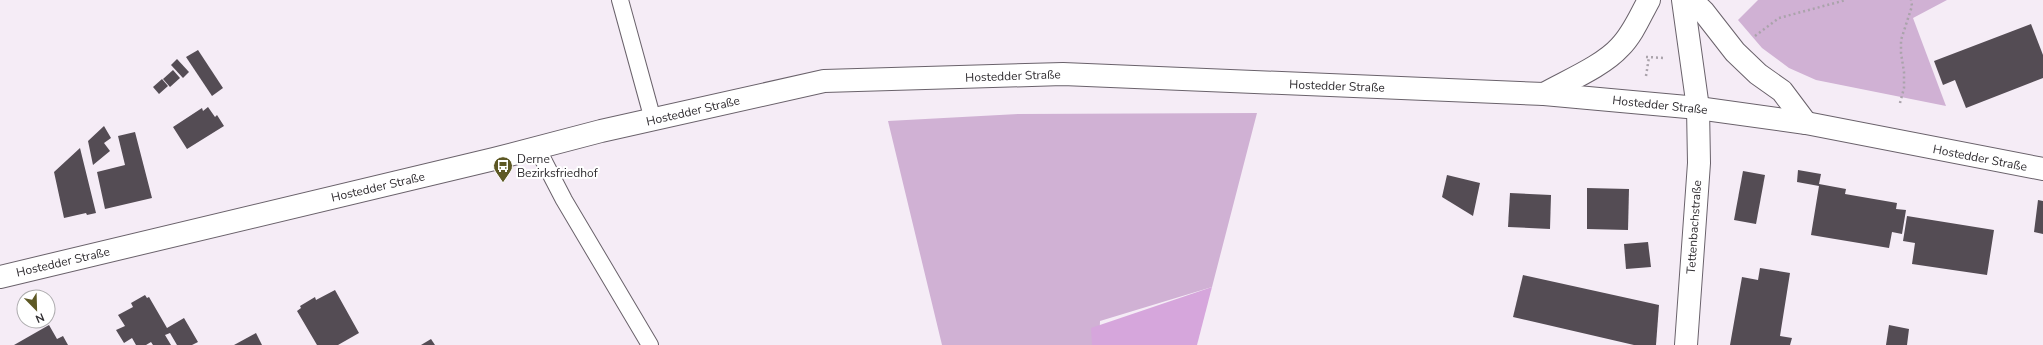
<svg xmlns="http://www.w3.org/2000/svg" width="2043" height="345" viewBox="0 0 2043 345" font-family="'Nunito Sans',sans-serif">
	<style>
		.green { fill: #d0b1d4 }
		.forest { fill: #d6a6dc }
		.building { fill: #544c54 }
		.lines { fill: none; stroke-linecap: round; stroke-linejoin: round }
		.service-casing { stroke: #6a626b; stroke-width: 18 }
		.minor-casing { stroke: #6a626b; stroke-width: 24 }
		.secondary-casing { stroke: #6a626b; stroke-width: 24 }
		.path { stroke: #aaa3ab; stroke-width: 2.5; stroke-dasharray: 2 3; stroke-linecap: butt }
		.service { stroke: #fff; stroke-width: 16 }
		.minor { stroke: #fff; stroke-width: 22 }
		.secondary { stroke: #fff; stroke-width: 22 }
		.labels { text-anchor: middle; stroke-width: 4; stroke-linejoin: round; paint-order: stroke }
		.street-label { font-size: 12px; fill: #302d31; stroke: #fff }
		.poi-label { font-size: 12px; fill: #302d31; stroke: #fff; text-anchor: start }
	</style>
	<rect width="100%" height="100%" fill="#f5ecf6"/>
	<g class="green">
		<polygon points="1758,0 1947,0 1913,18 1946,106 1816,80 1789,68 1762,48 1738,20"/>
		<polygon points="1257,113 1212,287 1100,321 1099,345 942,345 888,121 1018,114"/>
	</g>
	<polygon class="forest" points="1212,287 1197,345 1092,345 1091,328"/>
	<g class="building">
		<polygon points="2031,24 2043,55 2043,78 1966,108 1955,80 1943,85 1934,61"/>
		<polygon points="198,50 223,88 212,96 186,57"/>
		<polygon points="177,59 189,72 183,78 171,65"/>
		<polygon points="173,70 180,78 170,87 163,79"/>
		<polygon points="162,79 168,86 159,94 153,87"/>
		<polygon points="208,107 215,117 217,115 224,126 187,149 173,127 202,108 203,111"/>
		<polygon points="104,126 111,138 104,143 110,151 93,165 88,141"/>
		<polygon points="135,132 152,198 105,209 97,172 125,165 118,136"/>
		<polygon points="80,148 96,213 87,215 86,213 64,218 54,172"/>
		<polygon points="1798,170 1821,174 1819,184 1846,189 1845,194 1897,203 1896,209 1906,210 1902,234 1892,232 1889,248 1811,235 1819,186 1797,182"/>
		<polygon points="1743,171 1765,175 1756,224 1734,220"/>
		<polygon points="1447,175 1480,183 1473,216 1442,197"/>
		<polygon points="1587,188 1629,189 1628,230 1587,229"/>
		<polygon points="1510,193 1551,195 1550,229 1508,227"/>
		<polygon points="2038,200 2043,201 2043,234 2034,232"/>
		<polygon points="1907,216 1994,230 1987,275 1912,264 1915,243 1903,241"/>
		<polygon points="1648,242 1651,267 1626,269 1624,244"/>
		<polygon points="1760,268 1790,273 1780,336 1792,338 1790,345 1730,345 1742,277 1758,280"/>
		<polygon points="1523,275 1659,305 1656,345 1634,345 1513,317"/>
		<polygon points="335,290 359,333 338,345 317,345 297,311 301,308 300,306 315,297 316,300"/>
		<polygon points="145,295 147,298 149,297 167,328 184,318 198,342 192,345 177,345 170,333 165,335 171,345 153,345 151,342 146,345 136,345 132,338 124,343 116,330 125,326 118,315 133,307 131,303"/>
		<polygon points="49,325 57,339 63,336 68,345 14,345"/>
		<polygon points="1889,325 1909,329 1907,345 1886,345"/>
		<polygon points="256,333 262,345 234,345"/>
		<polygon points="431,339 435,345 421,345"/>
	</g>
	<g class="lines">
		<defs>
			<g id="service">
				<polyline points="620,0 653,120"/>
				<polyline points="537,148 564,200 650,345"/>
			</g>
			<polyline id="minor" points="1686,345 1699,163 1698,108"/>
			<g id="secondary">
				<polyline points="1683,0 1698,108"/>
				<polyline points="1691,0 1703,11 1735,52 1758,74 1782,91 1806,123"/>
				<path d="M1544 94C1567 81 1603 66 1620 47 1633 34 1640 16 1649 0"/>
				<polyline points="0,277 494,159 601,131 824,81 1063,74 1544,94 1698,108 1806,123 2043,169"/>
			</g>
		</defs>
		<use href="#service" class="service-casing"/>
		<use href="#minor" class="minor-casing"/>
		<use href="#secondary" class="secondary-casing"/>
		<g class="path">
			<polyline points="1755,36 1779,18 1846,0"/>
			<polyline points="1646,57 1665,58"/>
			<polyline points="1646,76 1649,57"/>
			<polyline points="1900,103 1904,88 1904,72 1901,53 1901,40 1912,6 1911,0"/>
		</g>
		<use href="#service" class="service"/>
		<use href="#minor" class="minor"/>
		<use href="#secondary" class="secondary"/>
	</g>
	<defs>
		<symbol id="bus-pin" viewBox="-11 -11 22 30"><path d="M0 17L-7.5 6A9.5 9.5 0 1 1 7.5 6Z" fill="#5d5824" stroke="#fff"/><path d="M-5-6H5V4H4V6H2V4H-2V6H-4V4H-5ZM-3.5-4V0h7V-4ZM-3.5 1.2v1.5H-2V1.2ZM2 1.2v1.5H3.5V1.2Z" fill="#fff"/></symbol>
	</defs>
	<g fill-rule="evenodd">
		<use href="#bus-pin" x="492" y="155" width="22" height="30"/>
	</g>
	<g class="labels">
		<g class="street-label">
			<text transform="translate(1013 76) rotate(-2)" y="4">Hostedder Straße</text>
			<text transform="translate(1337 86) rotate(2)" y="4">Hostedder Straße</text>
			<text transform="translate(1660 105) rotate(6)" y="4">Hostedder Straße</text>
			<text transform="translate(693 111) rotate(-13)" y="4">Hostedder Straße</text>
			<text transform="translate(1980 158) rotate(11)" y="4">Hostedder Straße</text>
			<text transform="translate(378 187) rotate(-13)" y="4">Hostedder Straße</text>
			<text transform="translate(1694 227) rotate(-86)" y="4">Tettenbachstraße</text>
			<text transform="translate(63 262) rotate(-13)" y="4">Hostedder Straße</text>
		</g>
		<g class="poi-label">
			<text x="517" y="163">Derne<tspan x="517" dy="14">Bezirksfriedhof</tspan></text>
		</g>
	</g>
	<g transform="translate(36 309) rotate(157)"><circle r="19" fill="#ffffff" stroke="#acabad"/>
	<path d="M0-3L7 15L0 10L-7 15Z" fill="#5d5824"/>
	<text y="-6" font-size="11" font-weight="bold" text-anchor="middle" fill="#302d31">N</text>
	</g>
</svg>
